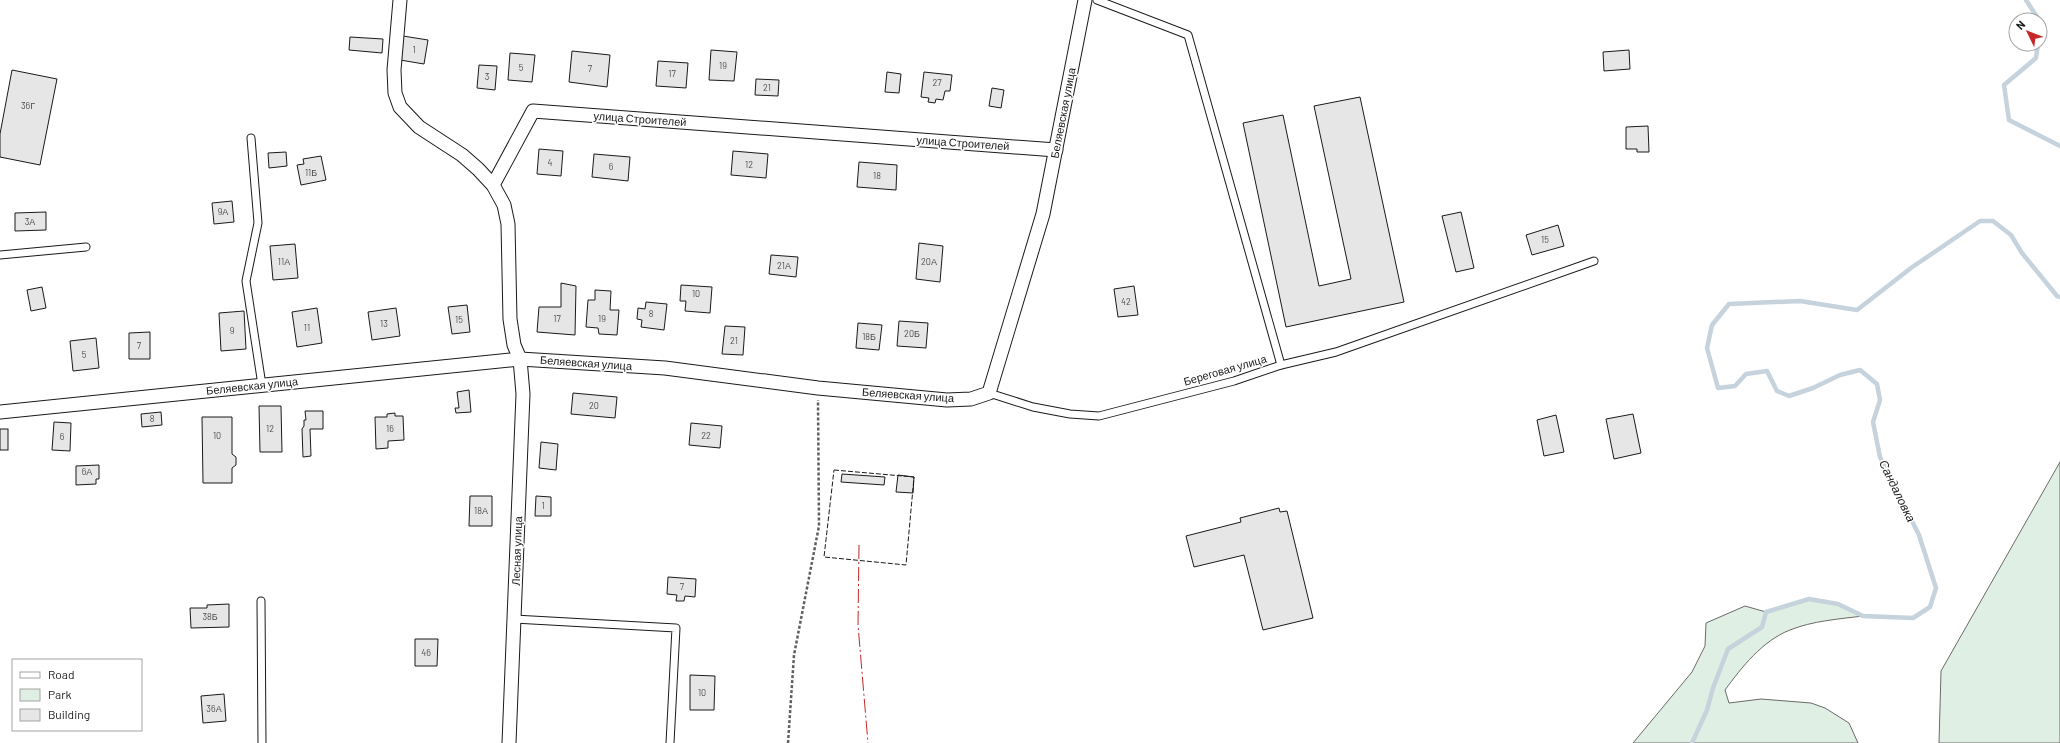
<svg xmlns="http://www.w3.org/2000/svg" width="2060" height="743" viewBox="0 0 2060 743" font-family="Barlow,sans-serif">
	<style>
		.green { fill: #e0efe3; stroke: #6a6a6a }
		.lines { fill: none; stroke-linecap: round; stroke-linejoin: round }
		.stream { stroke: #c6d2dc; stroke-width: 4.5 }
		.building { fill: #e6e6e6; stroke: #1a1a1a }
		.service-casing { stroke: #1a1a1a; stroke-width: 9 }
		.minor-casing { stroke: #1a1a1a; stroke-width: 15 }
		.path { stroke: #5f5f5f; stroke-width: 2.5; stroke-dasharray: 3 2; stroke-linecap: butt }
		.service { stroke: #fff; stroke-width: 7 }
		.minor { stroke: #fff; stroke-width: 13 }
		.fence { stroke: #1a1a1a; stroke-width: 1; stroke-dasharray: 5 2; stroke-linecap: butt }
		.power { stroke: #c62828; stroke-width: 1; stroke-dasharray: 14 3 2 3; stroke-linecap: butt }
		.labels { text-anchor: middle; stroke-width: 3; stroke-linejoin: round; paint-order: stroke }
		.number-label { font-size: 9px; fill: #4d4d4d }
		.street-label { font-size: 11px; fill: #1a1a1a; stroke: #fff }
		.water-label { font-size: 12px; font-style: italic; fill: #1a1a1a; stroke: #fff }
	</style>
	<rect width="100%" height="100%" fill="#fff"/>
	<g class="green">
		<polygon points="2060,462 2060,743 1939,743 1941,671"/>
		<path d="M1809 599 1838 604 1863 616C1839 619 1812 621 1790 630 1762 641 1742 667 1725 690L1729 703 1761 699 1811 703 1825 708 1849 723 1858 743H1633L1692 672 1705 646 1706 623 1745 606 1766 612Z"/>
	</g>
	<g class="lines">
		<g class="stream">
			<polyline points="2026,0 2039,20"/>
			<polyline points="2038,44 2036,58 2004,85 2009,120 2060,146"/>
			<polyline points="1692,743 1707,710 1713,688 1728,649 1762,627 1766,612 1809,599 1838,604 1863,616 1913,618 1930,607 1936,588 1919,535 1880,457 1873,422 1880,400 1877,384 1860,370 1840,375 1813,388 1789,396 1777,391 1767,371 1746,374 1735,386 1718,388 1707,348 1712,325 1729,304 1800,301 1857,310 1911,268 1980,221 1993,221 2011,235 2022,253 2057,296 2060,297"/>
		</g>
	</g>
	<g class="building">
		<polygon points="403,36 428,40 424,64 400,60"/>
		<polygon points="350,37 383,39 382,53 349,50"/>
		<polygon points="711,50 737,52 734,81 709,80"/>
		<polygon points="1629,50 1630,69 1604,71 1603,52"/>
		<polygon points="572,51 610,55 607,87 569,82"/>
		<polygon points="510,53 535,55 532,82 508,80"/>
		<polygon points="658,61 688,63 686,88 656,86"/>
		<polygon points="479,65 497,66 495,90 477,88"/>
		<polygon points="12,70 57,79 40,165 0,157 0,134"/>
		<polygon points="887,72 901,74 899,93 885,92"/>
		<polygon points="924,72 952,75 950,91 945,91 943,100 936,99 935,103 928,102 929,98 921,97"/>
		<polygon points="756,79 779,80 778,96 755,95"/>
		<polygon points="992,88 1004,90 1001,108 989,106"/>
		<polygon points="1360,97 1404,302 1286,327 1243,123 1283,115 1319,286 1351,279 1314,106"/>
		<polygon points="1648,126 1649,152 1637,152 1637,149 1626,149 1626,127"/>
		<polygon points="539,149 563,151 561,176 537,174"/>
		<polygon points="733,151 768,154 766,178 731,175"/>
		<polygon points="286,152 287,166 269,168 268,153"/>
		<polygon points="594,154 630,157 628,181 592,177"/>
		<polygon points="321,156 326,180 301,185 297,165 304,164 303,159"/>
		<polygon points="859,162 897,165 896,190 857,187"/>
		<polygon points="232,201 234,222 214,224 212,203"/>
		<polygon points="46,212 46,230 15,231 15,213"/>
		<polygon points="1461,212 1474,268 1456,272 1442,216"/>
		<polygon points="1558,225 1564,246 1532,255 1526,235"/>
		<polygon points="919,243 943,246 940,282 916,279"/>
		<polygon points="295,244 298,278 273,280 270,246"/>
		<polygon points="771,255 798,257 796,277 769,274"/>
		<polygon points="561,283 576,286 575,335 537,332 539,307 561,307"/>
		<polygon points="681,285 712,287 710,313 685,311 686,301 680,301"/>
		<polygon points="1134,286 1138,315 1118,317 1114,289"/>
		<polygon points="42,287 46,308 31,311 27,290"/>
		<polygon points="595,290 611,291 610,310 619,310 617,335 599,334 598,328 586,327 588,300 595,300"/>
		<polygon points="646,302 667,304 664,330 641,327 642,320 637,319 638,308 645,309"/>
		<polygon points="467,305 470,332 452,334 448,307"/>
		<polygon points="317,308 322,343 297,347 292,312"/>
		<polygon points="396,308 400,336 372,340 368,312"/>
		<polygon points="244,311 246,349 221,351 219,313"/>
		<polygon points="899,321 928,323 926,348 897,346"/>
		<polygon points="858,323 882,325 879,350 856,348"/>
		<polygon points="725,326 745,327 743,355 722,354"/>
		<polygon points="150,332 150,359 129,359 129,333"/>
		<polygon points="96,338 99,368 73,371 70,341"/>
		<polygon points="469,390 471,412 456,413 455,408 459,408 457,392"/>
		<polygon points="573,393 617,397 615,418 571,414"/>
		<polygon points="259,406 281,406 282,452 260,452"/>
		<polygon points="305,411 323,411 323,429 310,429 311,456 303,457 302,429 304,426 304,420 306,420"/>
		<polygon points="161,412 162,425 142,427 141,414"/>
		<polygon points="395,413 395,416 403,416 404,440 388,441 388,448 376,449 375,417 387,417 387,414"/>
		<polygon points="1633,414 1641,453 1614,459 1606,419"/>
		<polygon points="1556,415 1564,452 1544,456 1537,420"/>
		<polygon points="202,417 232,417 232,454 236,457 236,465 232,468 232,483 203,483"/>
		<polygon points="54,422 71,423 70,451 52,450"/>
		<polygon points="691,423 722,426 720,448 689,445"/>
		<rect x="0" y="429" width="8" height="21"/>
		<polygon points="541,442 558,444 556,470 539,468"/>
		<polygon points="99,465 99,479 96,479 96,484 76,485 76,466"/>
		<polygon points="842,474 885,477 884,485 841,482"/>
		<polygon points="898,475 914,477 913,493 896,492"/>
		<polygon points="470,496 492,496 492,526 469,526"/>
		<polygon points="536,496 551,497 551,516 535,516"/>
		<polygon points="1279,508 1280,512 1287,511 1313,618 1263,630 1244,555 1194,567 1186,536 1241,522 1240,518"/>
		<polygon points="668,577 696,579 695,597 685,596 684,601 676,601 677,595 667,594"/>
		<polygon points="229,604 229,627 191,628 190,608 207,608 207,605"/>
		<polygon points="415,639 438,639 437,666 415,666"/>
		<polygon points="690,675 715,676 714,710 690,710"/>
		<polygon points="224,694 226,721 203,723 201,696"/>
	</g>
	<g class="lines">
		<defs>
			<g id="service">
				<polyline points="1097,0 1188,35 1281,365"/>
				<polyline points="251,138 258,223 246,281 262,385"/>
				<polyline points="0,255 86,247"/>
				<polyline points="989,393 1033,407 1070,414 1099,416 1234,381 1281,365 1336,352 1594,261"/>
				<polyline points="261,601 262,743"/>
				<polyline points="514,619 676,628 670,743"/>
			</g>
			<g id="minor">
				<polyline points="400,0 394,70 395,93 400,107 419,127 462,155 478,169 493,185 504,205 508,224 510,319 514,345 520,359 523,394 509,743"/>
				<polyline points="493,185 533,111 1056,150"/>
				<polyline points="0,412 520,359 665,368 818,388 947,400 971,399 989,393 1043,214 1085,0"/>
			</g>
		</defs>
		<use href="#service" class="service-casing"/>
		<use href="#minor" class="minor-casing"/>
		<polyline class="path" points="788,743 794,655 819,526 818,400"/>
		<use href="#service" class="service"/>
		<use href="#minor" class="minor"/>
		<polygon class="fence" points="834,470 914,477 906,565 824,557"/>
		<polyline class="power" points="859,545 858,625 868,743"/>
	</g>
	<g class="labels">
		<g class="number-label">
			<text x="414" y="53">1</text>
			<text x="723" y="69">19</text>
			<text x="521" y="71">5</text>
			<text x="590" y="72">7</text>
			<text x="672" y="77">17</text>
			<text x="487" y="80">3</text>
			<text x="937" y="86">27</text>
			<text x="767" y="91">21</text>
			<text x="28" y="109">36Г</text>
			<text x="550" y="166">4</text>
			<text x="749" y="168">12</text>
			<text x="611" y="170">6</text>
			<text x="311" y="176">11Б</text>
			<text x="877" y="179">18</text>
			<text x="223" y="215">9А</text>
			<text x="30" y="225">3А</text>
			<text x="1545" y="243">15</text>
			<text x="284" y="265">11А</text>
			<text x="929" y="265">20А</text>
			<text x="784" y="269">21А</text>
			<text x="696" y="297">10</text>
			<text x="1126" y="305">42</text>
			<text x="651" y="317">8</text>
			<text x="557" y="322">17</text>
			<text x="602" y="322">19</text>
			<text x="459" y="323">15</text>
			<text x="384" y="327">13</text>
			<text x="307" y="331">11</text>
			<text x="232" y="334">9</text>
			<text x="912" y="337">20Б</text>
			<text x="869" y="340">18Б</text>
			<text x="734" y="344">21</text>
			<text x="139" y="349">7</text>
			<text x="84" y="358">5</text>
			<text x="594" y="409">20</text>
			<text x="152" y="422">8</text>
			<text x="270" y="432">12</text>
			<text x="390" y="432">16</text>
			<text x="217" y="439">10</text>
			<text x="706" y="439">22</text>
			<text x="62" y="440">6</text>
			<text x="87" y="475">6А</text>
			<text x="543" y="509">1</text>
			<text x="481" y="514">18А</text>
			<text x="682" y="590">7</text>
			<text x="210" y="620">38Б</text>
			<text x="426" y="656">46</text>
			<text x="702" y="696">10</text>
			<text x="214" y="712">36А</text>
		</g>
		<g class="street-label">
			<text transform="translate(1063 113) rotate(-79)" y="4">Беляевская улица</text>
			<text transform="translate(640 119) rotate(4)" y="4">улица Строителей</text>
			<text transform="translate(963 143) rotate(4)" y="4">улица Строителей</text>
			<text transform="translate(586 363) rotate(4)" y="4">Беляевская улица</text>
			<text transform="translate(1225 370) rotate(-16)" y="4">Береговая улица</text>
			<text transform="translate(252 386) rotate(-6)" y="4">Беляевская улица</text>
			<text transform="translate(908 395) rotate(4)" y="4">Беляевская улица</text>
			<text transform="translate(517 551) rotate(-88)" y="4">Лесная улица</text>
		</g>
		<g class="water-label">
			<text transform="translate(1897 491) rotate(64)" y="4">Сандаловка</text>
		</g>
	</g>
	<rect x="12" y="659" width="130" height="72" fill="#ffffff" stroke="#a3a3a3"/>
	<rect x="20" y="672" width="20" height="6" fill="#ffffff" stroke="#a3a3a3"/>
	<text x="48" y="679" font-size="12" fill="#1a1a1a">Road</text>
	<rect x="20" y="689" width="20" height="12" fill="#e0efe3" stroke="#a3a3a3"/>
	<text x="48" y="699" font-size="12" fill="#1a1a1a">Park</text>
	<rect x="20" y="709" width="20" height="12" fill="#e6e6e6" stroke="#a3a3a3"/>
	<text x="48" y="719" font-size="12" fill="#1a1a1a">Building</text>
	<g transform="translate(2028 32) rotate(313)"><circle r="19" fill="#ffffff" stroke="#a3a3a3"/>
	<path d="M0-3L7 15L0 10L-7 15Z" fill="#c62828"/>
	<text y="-6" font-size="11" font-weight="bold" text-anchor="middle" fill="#1a1a1a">N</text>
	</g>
</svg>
